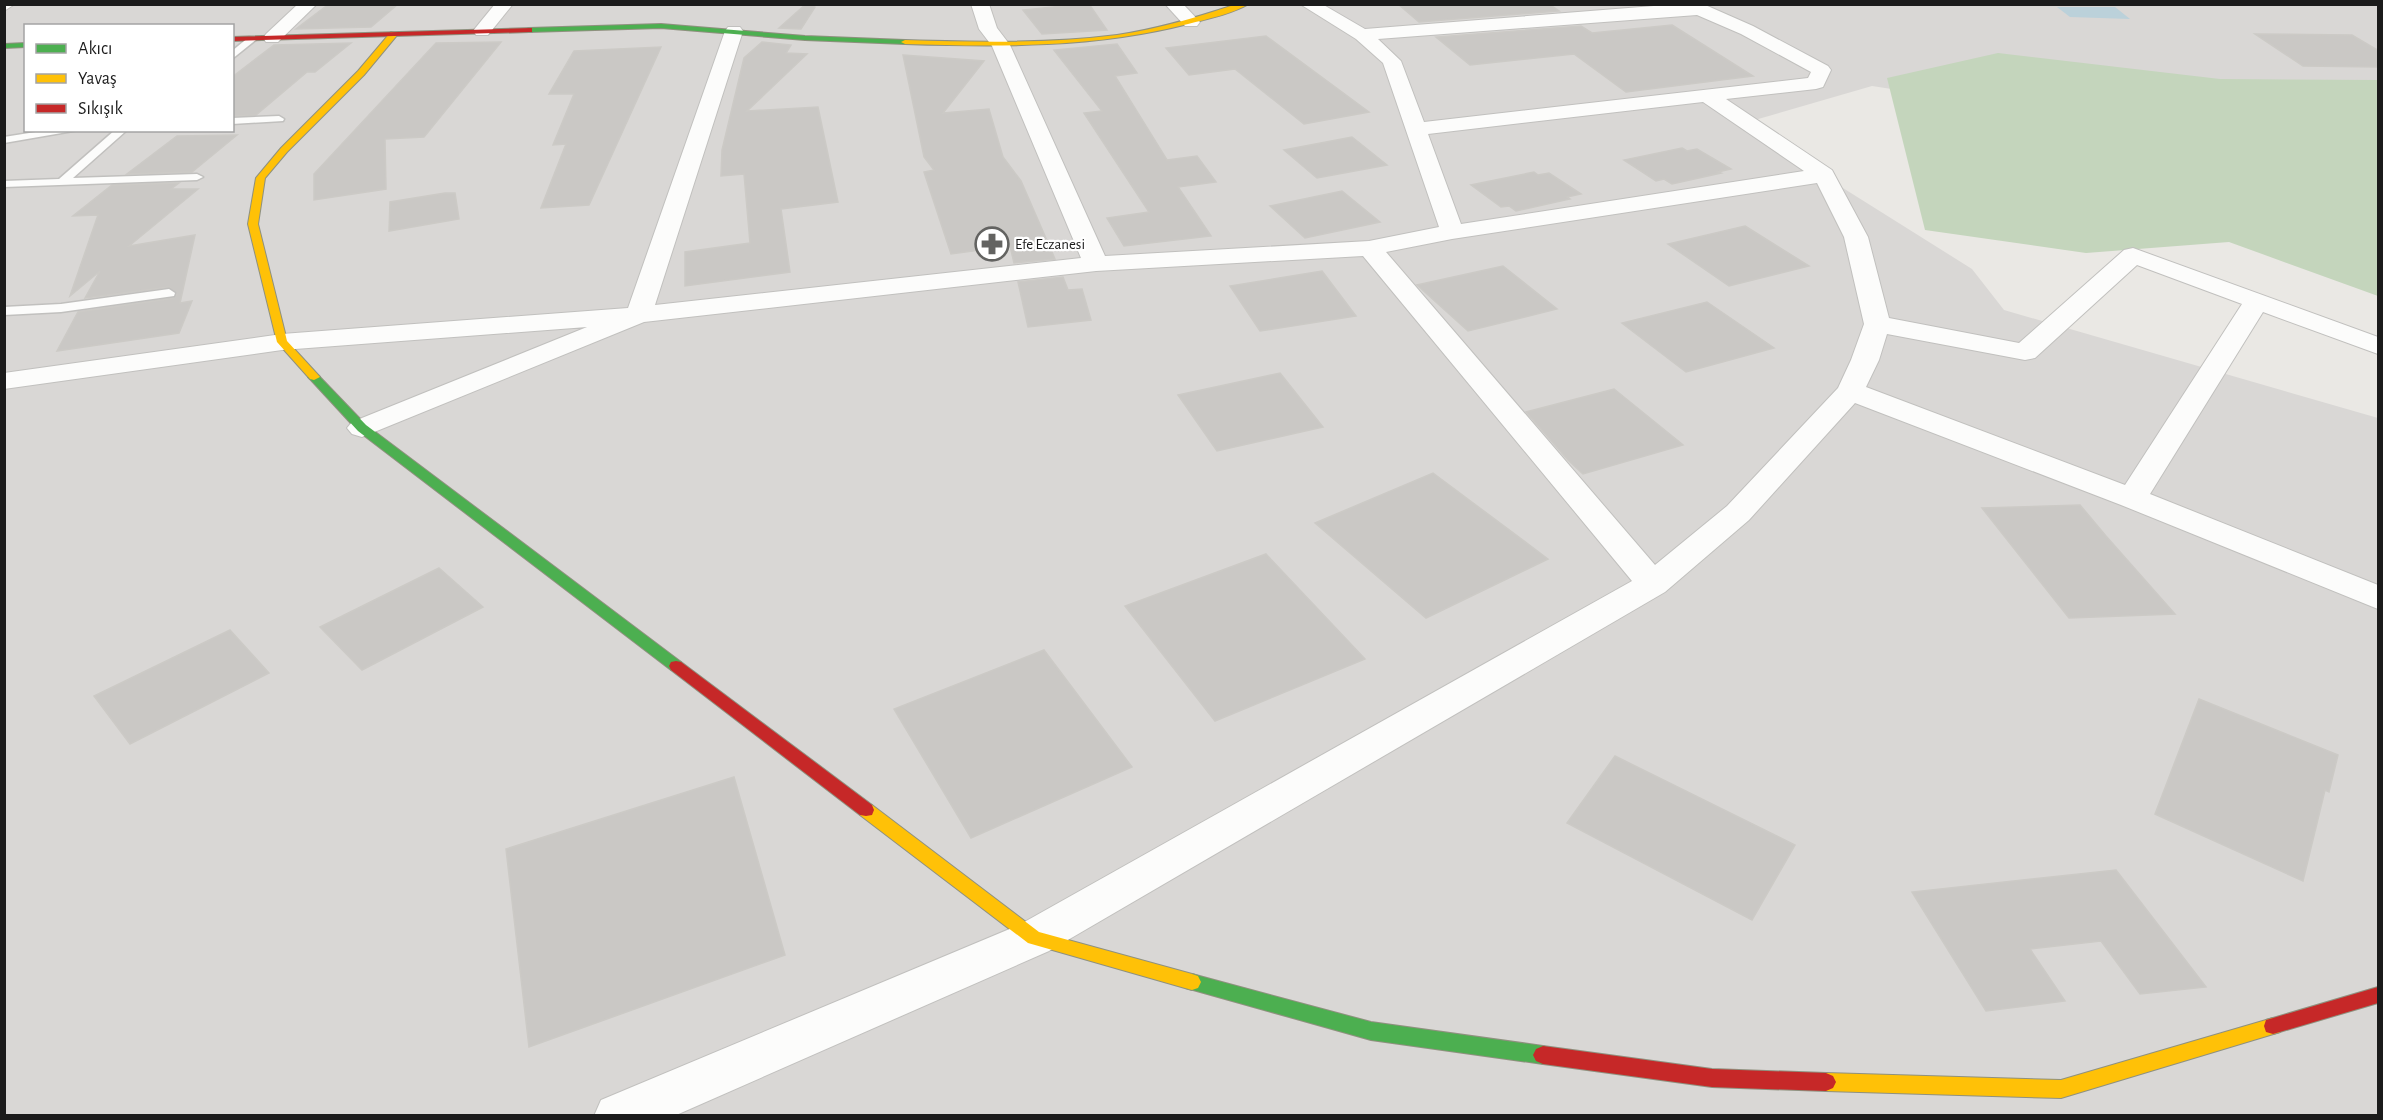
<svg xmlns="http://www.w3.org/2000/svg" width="2383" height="1120" viewBox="0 0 2383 1120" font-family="'Alegreya Sans',sans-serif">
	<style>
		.residential { fill: #d9d7d5; fill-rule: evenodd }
		.forest { fill: #c4d5bc }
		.water { fill: #bbd1da }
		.building { fill: #cac8c5; stroke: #cccac6; stroke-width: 1.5 }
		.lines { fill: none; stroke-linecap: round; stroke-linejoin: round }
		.lane-casing { stroke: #c1c0be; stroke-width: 3 }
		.street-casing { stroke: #c1c0be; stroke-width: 2 }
		.fast-casing { stroke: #8f917f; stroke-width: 2 }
		.slow-casing { stroke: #8f917f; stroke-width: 2 }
		.jam-casing { stroke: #8f917f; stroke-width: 2 }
		.lane { fill: #fcfcfb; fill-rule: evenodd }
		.street { fill: #fcfcfb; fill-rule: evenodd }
		.fast { fill: #4caf50; fill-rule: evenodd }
		.slow { fill: #ffc107; fill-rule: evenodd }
		.jam { fill: #c62828; fill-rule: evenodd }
		.labels { text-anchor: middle; stroke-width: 4.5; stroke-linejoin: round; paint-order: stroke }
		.far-poi-label { font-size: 15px; fill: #1b1b1b; stroke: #fff; text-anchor: start }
	</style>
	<rect width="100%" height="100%" fill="#eae8e4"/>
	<path class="residential" d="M5 5H2378V127L2128 125 1872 86 1741 124 1972 269 2004 310 2378 418V1115L5 1116ZM26 26H232V130H26Z"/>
	<polygon class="forest" points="1998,53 2220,79 2378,80 2378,296 2229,242 2086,253 1925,230 1887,78"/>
	<polygon class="water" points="2057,7 2115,7 2130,19 2070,17"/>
	<g class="building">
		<polygon points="329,4 398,4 371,27 296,29"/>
		<polygon points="806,4 812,4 815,7 801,29 779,28"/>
		<polygon points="1082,4 1089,4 1107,30 1042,34 1023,10"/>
		<polygon points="1398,4 1549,4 1559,11 1419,22"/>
		<polygon points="1672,25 1753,76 1626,92 1574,54 1470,65 1436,37 1581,26 1592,33"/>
		<polygon points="2255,34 2352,35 2379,51 2379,67 2303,66"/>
		<polygon points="1266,36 1369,112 1304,124 1235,69 1189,75 1166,48"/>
		<polygon points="501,42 424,137 385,139 386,189 314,200 314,174 436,43"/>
		<polygon points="762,42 791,45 786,53 807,54 747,111 818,107 838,202 781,209 790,272 685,286 685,252 750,243 744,174 721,176 722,150 744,58"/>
		<polygon points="351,43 315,72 307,72 256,115 232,116 232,77 274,45"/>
		<polygon points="1117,44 1137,73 1115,76 1167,160 1197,156 1216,182 1178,187 1211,236 1124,246 1107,218 1149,212 1084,113 1102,111 1054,50"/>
		<polygon points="661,47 589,205 541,208 566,144 553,145 574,94 549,94 574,51"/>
		<polygon points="903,55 984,61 943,113 989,109 1003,157 1021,181 1055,259 1014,263 1010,246 951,254 924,172 934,170 924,157"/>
		<polygon points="237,135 192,172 127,174 177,136"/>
		<polygon points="1352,137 1387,165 1317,178 1284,150"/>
		<polygon points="1682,148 1687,151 1697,149 1731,169 1718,172 1721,173 1672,184 1664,179 1656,181 1624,160"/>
		<polygon points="1534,172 1538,175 1549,173 1581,194 1567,197 1570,199 1516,211 1509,206 1501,207 1471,185"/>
		<polygon points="179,183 171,189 198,189 129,246 195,235 180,303 192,301 179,333 57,351 78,312 174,298 177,294 169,287 85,298 100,271 70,296 98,215 73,216 112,185"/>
		<polygon points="1342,191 1380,222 1305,238 1270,206"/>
		<polygon points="445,193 455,193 459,219 389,231 390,202"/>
		<polygon points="1745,226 1809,266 1729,286 1668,244"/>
		<polygon points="1503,266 1557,309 1468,331 1417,285"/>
		<polygon points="1322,271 1356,316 1260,331 1230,286"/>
		<polygon points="1063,277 1068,290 1082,289 1091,320 1028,327 1018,282"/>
		<polygon points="1707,302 1774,348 1686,372 1622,323"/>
		<polygon points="1280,373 1323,427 1217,451 1178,395"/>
		<polygon points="1614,389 1683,445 1583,474 1568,460 1526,412"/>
		<polygon points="1433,473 1548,559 1426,618 1315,523"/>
		<polygon points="2080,505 2106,536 2175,614 2069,618 1982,508"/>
		<polygon points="1266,554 1365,659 1215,721 1125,606"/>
		<polygon points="439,568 483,607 362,670 320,627"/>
		<polygon points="230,630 269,673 130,744 94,696"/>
		<polygon points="1044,650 1132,767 971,838 894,709"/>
		<polygon points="2199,699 2338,755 2329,792 2325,790 2303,881 2155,814"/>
		<polygon points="1615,756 1795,845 1752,920 1567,823"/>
		<polygon points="734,777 785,955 529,1047 506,849"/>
		<polygon points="2116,870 2206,987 2140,994 2101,941 2030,949 2065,1001 1986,1011 1912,892"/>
	</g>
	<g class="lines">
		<defs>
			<g id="lane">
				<polygon points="249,37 257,39 232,59 232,51"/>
				<polygon points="279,116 284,119 283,121 232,124 232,118"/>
				<polygon points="48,130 79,130 4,143 4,137"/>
				<polygon points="115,130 126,131 73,178 197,174 203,177 197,180 4,187 4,181 59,179"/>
				<polygon points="169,289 175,293 174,296 61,312 4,315 4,307 61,304"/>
			</g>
			<g id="street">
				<polygon points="4,4 15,4 4,11"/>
				<polygon points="298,4 317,4 278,42 266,42 263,38 266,34"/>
				<polygon points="495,4 513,4 488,35 476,35 473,31"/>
				<path d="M971 4H989L997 28 1010 45 1105 256 1369 241 1439 227 1383 63 1356 39 1300 4H1322L1365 29 1679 4H1703L1753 26 1828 66 1831 70 1823 87 1816 89 1726 99 1832 170 1868 237 1889 318 2019 343 2124 250 2133 248 2378 337V354L2263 312 2150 494 2378 585V609L2121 505 1855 403 1749 520 1665 592 1049 951 674 1116H594L601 1100 1019 925 1632 581 1363 256 1096 271 644 322 362 437 352 434 347 428 352 422 587 327 282 350 4 389V373L282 334 628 308 725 31 728 27H740L743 31 655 305 1081 258 992 46 979 29ZM1697 15 1741 34 1811 72 1808 78 1424 122 1401 61 1378 39ZM1703 102 1804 171 1461 224 1428 134ZM1817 183 1844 237 1864 324 1851 360 1838 388 1727 506 1655 565 1386 252 1452 239ZM2137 265 2242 304 2125 485 1866 387 1879 360 1887 334 2025 360 2035 358Z"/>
				<polygon points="1165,4 1183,4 1200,22 1197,26 1185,26"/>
			</g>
			<g id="fast">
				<polygon points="661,24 805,36 905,40 909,42 905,44 805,40 661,28 529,32 525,30 529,28"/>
				<polygon points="26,43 26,47 4,48 4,44"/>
				<polygon points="314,374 318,375 366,425 681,662 683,666 681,670 671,670 358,431 310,379 308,377"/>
				<polygon points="1192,974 1371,1022 1543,1046 1550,1049 1553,1055 1550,1061 1543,1064 1371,1040 1186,988 1183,982 1186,976"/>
			</g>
			<g id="slow">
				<path d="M1237 4H1249C1231 14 1208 19 1188 24 1095 48 1000 47 905 44L901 42 905 40C975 42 1047 44 1117 35 1158 29 1198 17 1237 4Z"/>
				<polygon points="391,32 398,34 364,75 287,152 265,178 258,224 287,341 320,377 314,380 310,379 277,342 248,224 256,178 281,148 358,71"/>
				<polygon points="866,804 872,805 1039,932 1192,974 1198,976 1201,982 1198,988 1192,990 1028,943 860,815 858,810 860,805"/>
				<polygon points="2273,1018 2280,1020 2282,1026 2280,1032 2061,1098 1826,1091 1819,1088 1816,1082 1819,1076 1826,1073 2061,1080"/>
			</g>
			<g id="jam">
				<polygon points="532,28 532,32 529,32 232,41 232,37"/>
				<polygon points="676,661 681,662 872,805 874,810 872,815 866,816 860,815 671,670 669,666 671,662"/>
				<polygon points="2378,987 2378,1003 2273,1034 2266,1032 2264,1026 2266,1020 2273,1018"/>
				<polygon points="1543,1046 1712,1069 1826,1073 1833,1076 1836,1082 1833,1088 1826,1091 1712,1087 1543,1064 1536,1061 1533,1055 1536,1049"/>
			</g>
		</defs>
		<use href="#lane" class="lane-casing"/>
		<use href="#street" class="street-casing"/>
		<use href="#fast" class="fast-casing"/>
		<use href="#slow" class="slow-casing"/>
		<use href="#jam" class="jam-casing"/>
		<use href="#lane" class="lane"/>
		<use href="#street" class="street"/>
		<use href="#fast" class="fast"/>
		<use href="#slow" class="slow"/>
		<use href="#jam" class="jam"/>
	</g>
	<defs>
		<symbol id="pharmacy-ring" viewBox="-11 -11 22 22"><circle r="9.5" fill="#fff" stroke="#636361" stroke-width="1.5"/><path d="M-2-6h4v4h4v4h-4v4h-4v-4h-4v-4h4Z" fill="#636361"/></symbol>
	</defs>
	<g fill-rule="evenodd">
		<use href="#pharmacy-ring" x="973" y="225" width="38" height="38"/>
	</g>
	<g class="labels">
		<g class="far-poi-label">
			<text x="1015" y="249">Efe Eczanesi</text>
		</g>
	</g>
	<rect width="2383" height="1120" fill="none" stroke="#1b1b1b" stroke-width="12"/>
	<rect x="24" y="24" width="210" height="108" fill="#ffffff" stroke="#a4a4a4" stroke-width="1.5"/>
	<rect x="36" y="44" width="30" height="9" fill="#4caf50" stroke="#a4a4a4" stroke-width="1.5"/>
	<text x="78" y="54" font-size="18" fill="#1b1b1b">Akıcı</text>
	<rect x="36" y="74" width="30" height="9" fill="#ffc107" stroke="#a4a4a4" stroke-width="1.5"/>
	<text x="78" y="84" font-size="18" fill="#1b1b1b">Yavaş</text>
	<rect x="36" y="104" width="30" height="9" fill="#c62828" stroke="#a4a4a4" stroke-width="1.5"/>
	<text x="78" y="114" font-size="18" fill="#1b1b1b">Sıkışık</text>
</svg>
